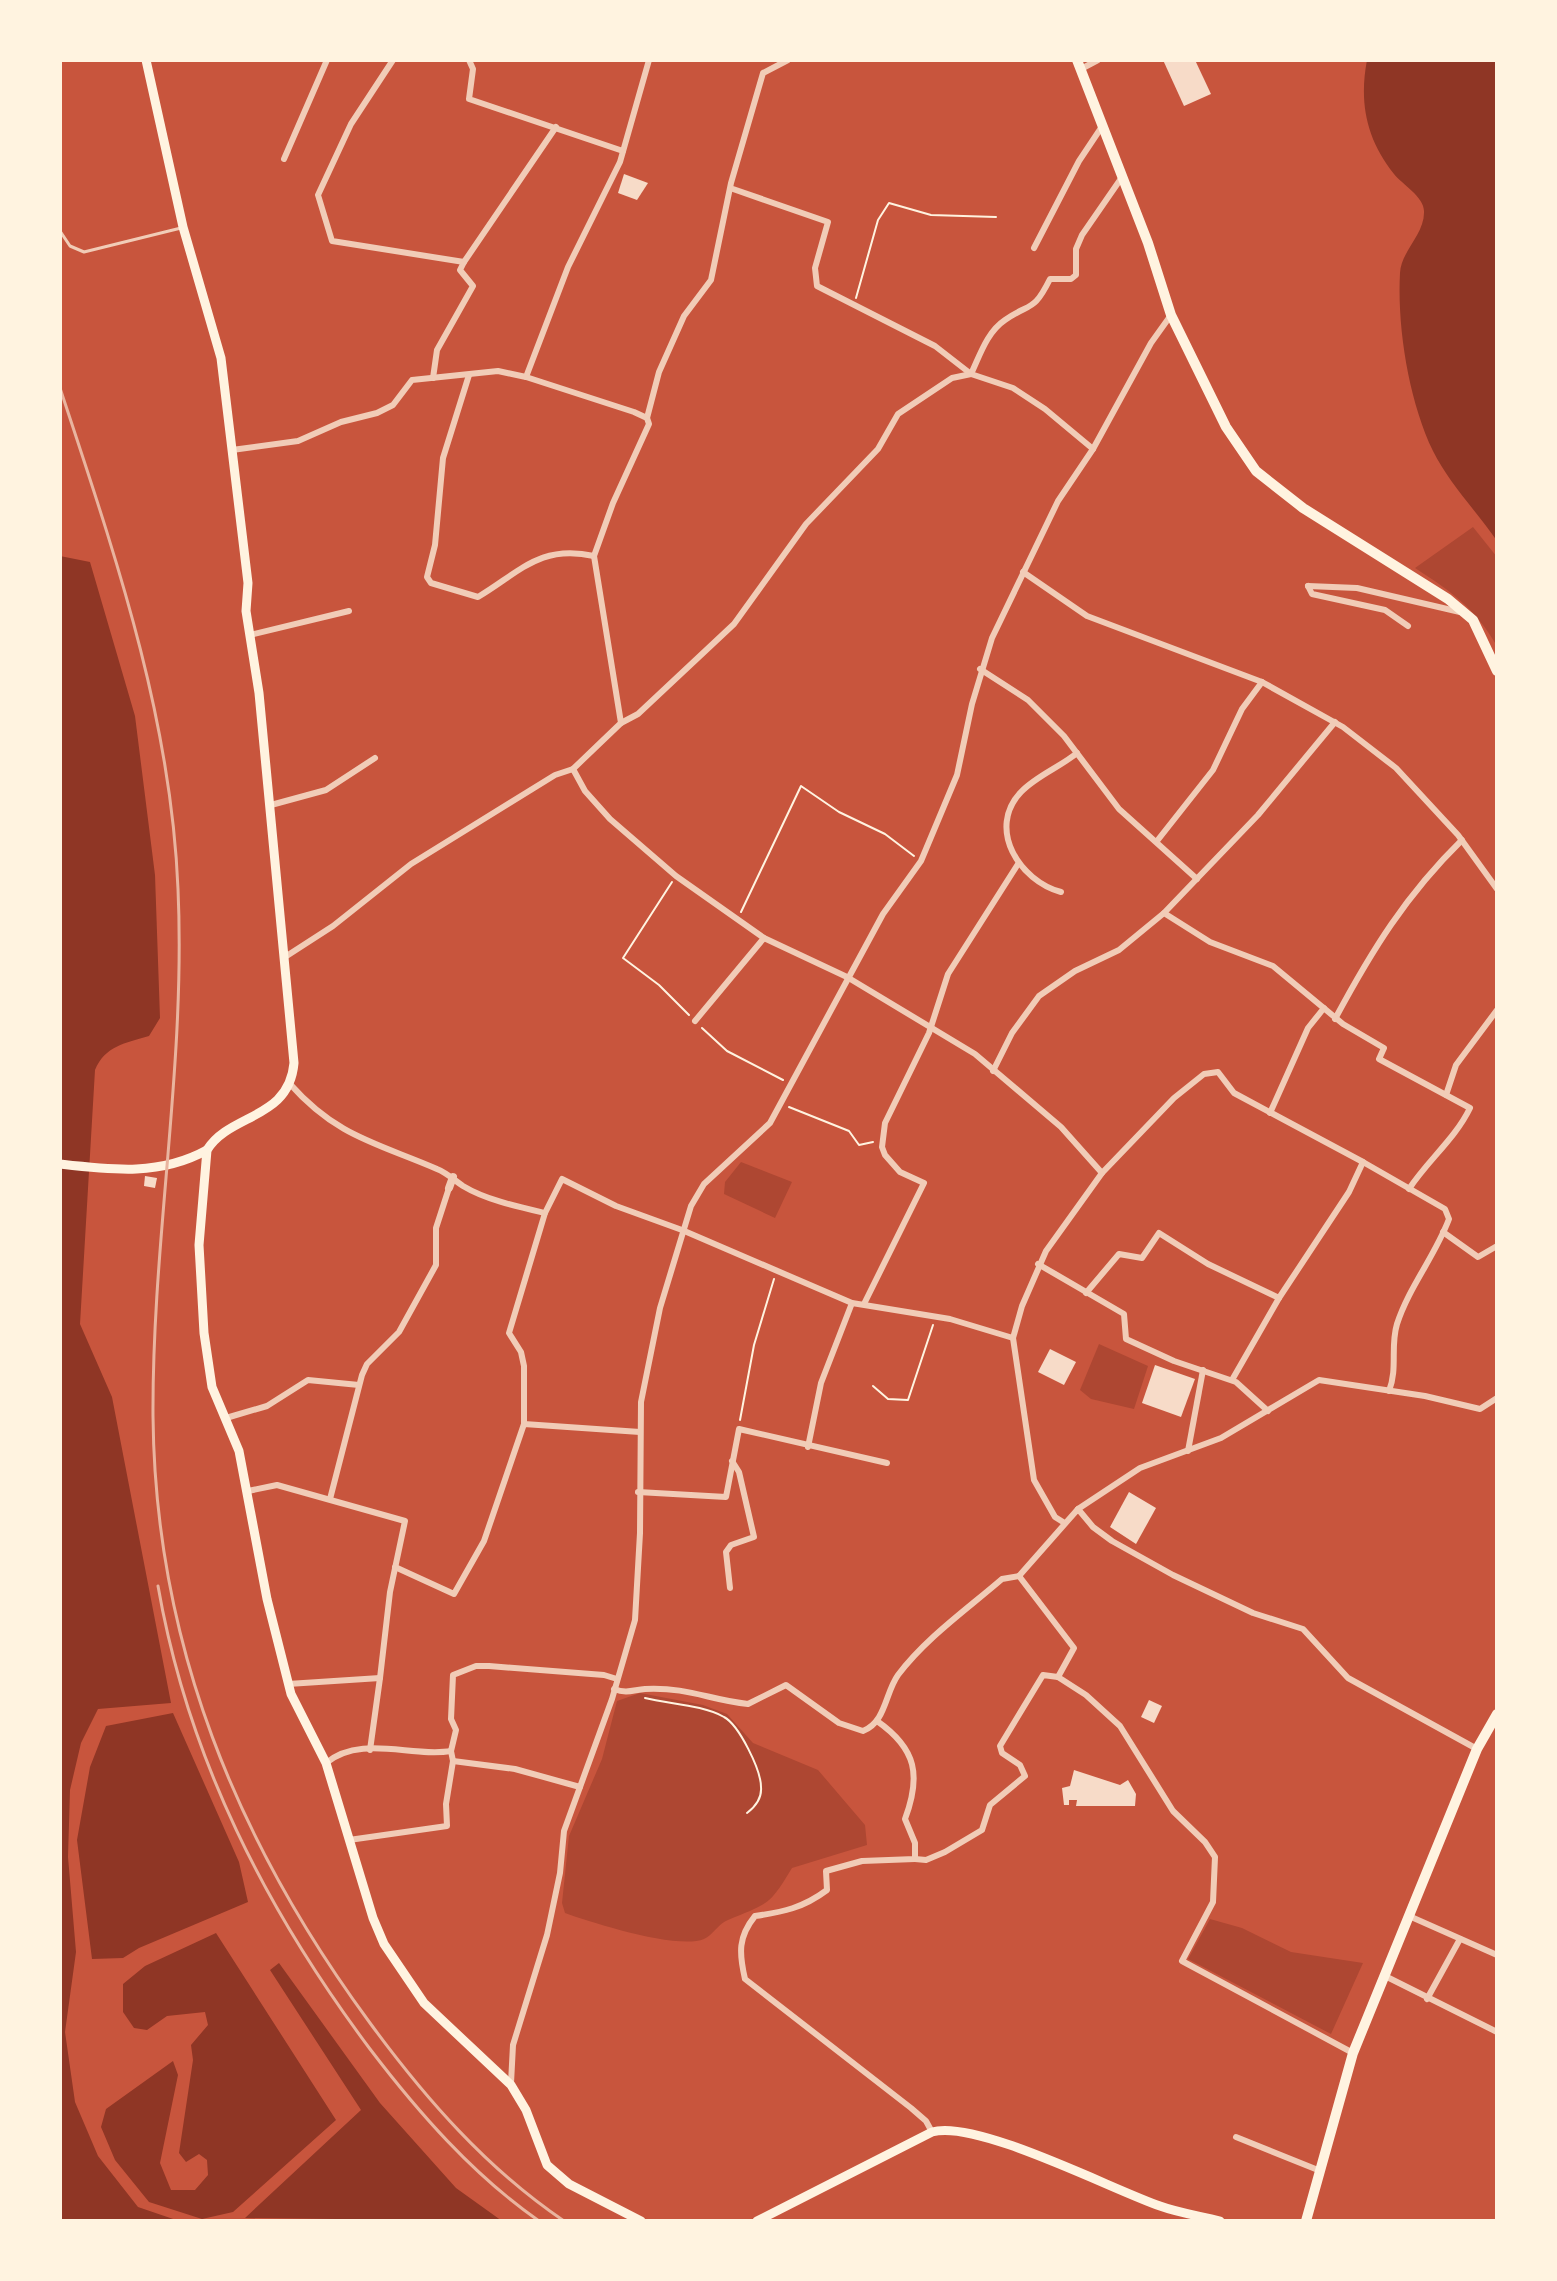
<svg xmlns="http://www.w3.org/2000/svg" width="1557" height="2281" viewBox="0 0 1557 2281" font-family="'Roboto Condensed',sans-serif">
	<style>
		.green { fill: #ae4732 }
		.water { fill: #8f3625 }
		.building { fill: #f7dbc8 }
		.lines { fill: none; stroke-linecap: round; stroke-linejoin: round }
		.path { stroke: #fff3e0; stroke-width: 2 }
		.service { stroke: #f1ccb7; stroke-width: 3 }
		.minor { stroke: #f1ccb7; stroke-width: 6 }
		.tertiary { stroke: #f1ccb7; stroke-width: 8 }
		.secondary { stroke: #fff3e0; stroke-width: 9 }
		.primary { stroke: #fff3e0; stroke-width: 10 }
		.rail { stroke: #e9b49f; stroke-width: 3 }
	</style>
	<rect width="100%" height="100%" fill="#c8553d"/>
	<g class="green">
		<path d="M1473 527 1497 557V646C1475 608 1452 592 1415 568Z"/>
		<polygon points="741,1162 792,1182 775,1218 724,1194 725,1182"/>
		<polygon points="1099,1344 1148,1366 1134,1409 1091,1399 1080,1390"/>
		<path d="M640 1693 703 1705 727 1714 753 1743 818 1770 865 1825 867 1845 792 1868C769 1906 769 1903 728 1920 718 1924 713 1935 704 1939 678 1950 593 1923 565 1913L562 1903 569 1836 602 1759 617 1701Z"/>
		<polygon points="1210,1919 1242,1928 1291,1952 1363,1963 1331,2034 1188,1959"/>
	</g>
	<g class="water">
		<path d="M1367 60H1497V541C1477 512 1449 483 1433 451 1409 401 1397 328 1400 273 1401 251 1425 234 1424 211 1424 197 1402 184 1394 174 1366 139 1359 102 1367 60Z"/>
		<path d="M60 556 90 562 135 716 155 875 160 1018 149 1036C125 1043 105 1046 95 1070L80 1324 112 1397 171 1703 98 1709 81 1743 70 1790 68 1857 76 1952 65 2032 75 2102 98 2156 138 2207 179 2221H60Z"/>
		<polygon points="173,1713 239,1862 248,1902 139,1948 123,1958 92,1959 77,1840 90,1767 106,1726"/>
		<polygon points="216,1933 336,2120 233,2212 202,2219 149,2202 115,2160 101,2127 106,2109 173,2061 178,2075 160,2163 171,2190 195,2190 208,2175 207,2160 199,2154 186,2162 179,2153 193,2060 191,2045 208,2025 205,2012 167,2016 147,2030 134,2028 123,2012 123,1984 145,1966"/>
		<polygon points="279,1963 380,2103 456,2188 502,2221 245,2218 361,2110 270,1970"/>
	</g>
	<g class="building">
		<polygon points="1163,60 1195,60 1211,94 1184,106"/>
		<polygon points="624,174 648,183 637,200 618,193"/>
		<polygon points="145,1176 157,1178 155,1188 144,1186"/>
		<polygon points="1050,1349 1076,1362 1064,1385 1038,1372"/>
		<polygon points="1155,1365 1195,1379 1181,1417 1142,1403"/>
		<polygon points="1129,1492 1156,1508 1136,1544 1110,1527"/>
		<polygon points="1149,1700 1162,1706 1154,1723 1141,1717"/>
		<polygon points="1074,1770 1120,1785 1128,1780 1136,1794 1135,1806 1076,1806 1077,1800 1069,1800 1069,1805 1064,1805 1062,1788 1070,1786"/>
	</g>
	<g class="lines">
		<g class="path">
			<polyline points="856,298 878,220 889,203 931,215 996,217"/>
			<polyline points="672,882 623,958 659,985 689,1015"/>
			<polyline points="741,912 801,786 839,812 885,834 914,856"/>
			<polyline points="702,1028 727,1051 783,1080"/>
			<polyline points="789,1107 849,1131 859,1145 873,1142"/>
			<polyline points="873,1386 888,1399 908,1400 933,1325"/>
			<polyline points="740,1420 754,1345 774,1279"/>
			<path d="M645 1698C669 1704 703 1705 724 1717 739 1725 761 1770 761 1787 762 1798 755 1807 747 1813"/>
		</g>
		<polyline class="service" points="60,231 70,246 84,252 181,228"/>
		<g class="minor">
			<polyline points="393,60 351,124 318,195 332,241 464,262"/>
			<polyline points="469,60 473,69 469,99 623,151"/>
			<polyline points="1081,69 1098,60"/>
			<polyline points="284,159 327,60"/>
			<polyline points="733,189 828,222 815,268 817,286 935,346 971,374 1013,388 1045,409 1093,449"/>
			<polyline points="1034,248 1079,161 1101,128"/>
			<path d="M469 375 443 458 435 545 427 577 431 583 478 597C520 572 540 544 594 556"/>
			<polyline points="526,377 634,412 647,418 649,424 613,503 594,556 621,723 573,769"/>
			<polyline points="433,378 437,350 473,286 460,270 464,262 556,127"/>
			<polyline points="647,418 659,372 684,316 711,280 731,183 763,73 788,60"/>
			<polyline points="232,450 298,441 341,422 377,413 393,405 412,380 498,371 526,377 568,267 620,162 649,60"/>
			<polyline points="1023,572 1087,616 1262,682 1343,727 1396,768 1458,835 1497,889"/>
			<polyline points="1308,586 1357,588 1460,612"/>
			<polyline points="1308,586 1312,594 1385,610 1408,626"/>
			<polyline points="250,635 349,611"/>
			<polyline points="980,669 1028,700 1064,736 1119,809 1197,879"/>
			<path d="M621 723 638 714 734 624 806 524 878 449 898 414 952 378 971 374C980 355 987 332 1005 320 1031 302 1033 313 1050 279H1071L1076 275V249L1082 235 1120 180"/>
			<polyline points="271,805 326,790 375,758"/>
			<polyline points="1157,841 1213,770 1242,709 1262,682"/>
			<path d="M1061 892C1020 881 986 829 1021 792 1036 776 1060 767 1077 753"/>
			<polyline points="1164,913 1258,815 1335,722"/>
			<polyline points="285,957 333,926 411,864 555,775 573,769 585,791 610,819 676,876 764,938 847,977 975,1054 1061,1127 1102,1173"/>
			<path d="M1335 1019C1372 950 1406 895 1462 840"/>
			<polyline points="695,1021 764,938"/>
			<path d="M993 1071 1012 1033 1039 996 1075 971 1119 950 1164 913 1210 942 1273 966 1343 1024 1384 1048 1379 1059 1470 1108C1455 1139 1428 1160 1409 1189"/>
			<path d="M290 1084C337 1137 377 1143 437 1169 447 1173 454 1180 463 1186 486 1200 519 1207 545 1213L562 1179 616 1206 682 1230 852 1303 950 1319 1013 1338"/>
			<polyline points="1446,1095 1456,1065 1497,1010"/>
			<polyline points="1270,1113 1308,1028 1324,1008"/>
			<path d="M1363 1162 1445 1209 1449 1219C1435 1256 1409 1287 1397 1324 1390 1347 1398 1368 1389 1391"/>
			<polyline points="1443,1232 1478,1257 1497,1246"/>
			<polyline points="1038,1264 1124,1314 1126,1339 1174,1361 1236,1382 1268,1411"/>
			<polyline points="1086,1293 1119,1254 1142,1258 1159,1233 1208,1264 1279,1298 1232,1380"/>
			<polyline points="864,1304 924,1183 900,1172 885,1155 882,1147 885,1123 929,1033 948,974 1018,864"/>
			<polyline points="226,1418 267,1406 308,1380 359,1385"/>
			<polyline points="524,1424 524,1366 521,1352 509,1333 545,1213"/>
			<polyline points="808,1447 821,1383 852,1303"/>
			<polyline points="1188,1451 1203,1370"/>
			<polyline points="248,1491 277,1485 405,1521 390,1592 380,1678"/>
			<polyline points="638,1492 726,1497 739,1429 887,1463"/>
			<polyline points="330,1499 362,1375 367,1364 399,1332 436,1265 436,1228 449,1188"/>
			<polyline points="1078,1509 1140,1468 1221,1438 1319,1380 1425,1396 1480,1409 1497,1398"/>
			<polyline points="1063,1522 1055,1517 1034,1480 1013,1338 1022,1306 1046,1251 1102,1173 1174,1098 1204,1074 1218,1072 1234,1093 1363,1162 1349,1192 1279,1298"/>
			<polyline points="395,1567 454,1594 484,1541 524,1424 640,1432"/>
			<polyline points="730,1588 726,1552 731,1545 754,1537 739,1472 732,1461"/>
			<polyline points="288,1684 380,1678 370,1750"/>
			<path d="M614 1689C627 1694 633 1690 645 1689 689 1687 709 1700 748 1704L786 1685 839 1723 863 1731C886 1722 885 1693 898 1675 926 1638 966 1610 1002 1579L1019 1576"/>
			<path d="M877 1721C917 1749 921 1776 905 1819L915 1843V1859L862 1861 826 1871 827 1890C803 1908 783 1912 755 1916 738 1937 739 1953 745 1979L911 2108 926 2121 932 2132"/>
			<polyline points="453,1761 515,1769 580,1787"/>
			<path d="M326 1763C361 1734 412 1758 451 1751"/>
			<polyline points="349,1840 447,1826 446,1804 453,1761 451,1751 456,1730 451,1719 453,1675 476,1666 489,1666 604,1675 617,1679"/>
			<polyline points="915,1859 926,1860 945,1852 982,1830 990,1805 1025,1776 1020,1765 1002,1753 1000,1746 1043,1675 1058,1677"/>
			<polyline points="1409,1916 1497,1955"/>
			<polyline points="1385,1976 1497,2032"/>
			<polyline points="1427,1999 1460,1939"/>
			<polyline points="1353,2053 1182,1961 1213,1902 1215,1857 1205,1842 1173,1811 1120,1726 1086,1695 1058,1677 1074,1648 1019,1576 1078,1509 1093,1527 1112,1541 1173,1575 1253,1613 1303,1629 1348,1678 1477,1749"/>
			<polyline points="511,2083 513,2045 547,1935 560,1873 564,1831 612,1699 635,1620 640,1533 641,1402 660,1308 691,1206 704,1184 770,1123 883,914 921,861 957,775 972,704 992,638 1058,501 1093,449 1151,343 1171,315"/>
			<polyline points="1236,2137 1318,2170"/>
		</g>
		<polyline class="tertiary" points="449,1188 453,1177"/>
		<g class="secondary">
			<path d="M146 60 183 227 221 358 248 583 246 611 259 693 294 1063C289 1120 230 1113 207 1150L199 1245 204 1333 212 1387 239 1451 267 1599 291 1694 326 1763 373 1918 384 1944 424 2003 511 2085 526 2110 547 2165 569 2184 641 2221"/>
			<path d="M60 1164C112 1170 160 1176 207 1150"/>
			<path d="M757 2221 932 2132C976 2119 1111 2189 1160 2206 1179 2213 1201 2216 1220 2221"/>
		</g>
		<g class="primary">
			<polyline points="1077,60 1148,243 1171,315 1226,427 1256,471 1303,508 1448,599 1473,620 1497,671"/>
			<polyline points="1306,2221 1353,2053 1477,1749 1497,1714"/>
		</g>
		<g class="rail">
			<path d="M60 388C114 552 171 715 178 889 186 1066 152 1240 153 1416 155 1644 237 1842 370 2023 425 2098 487 2169 564 2221"/>
			<path d="M158 1586C188 1758 266 1910 370 2049 418 2112 473 2175 539 2221"/>
		</g>
	</g>
	<rect width="1557" height="2281" fill="none" stroke="#fff3e0" stroke-width="124"/>
</svg>
